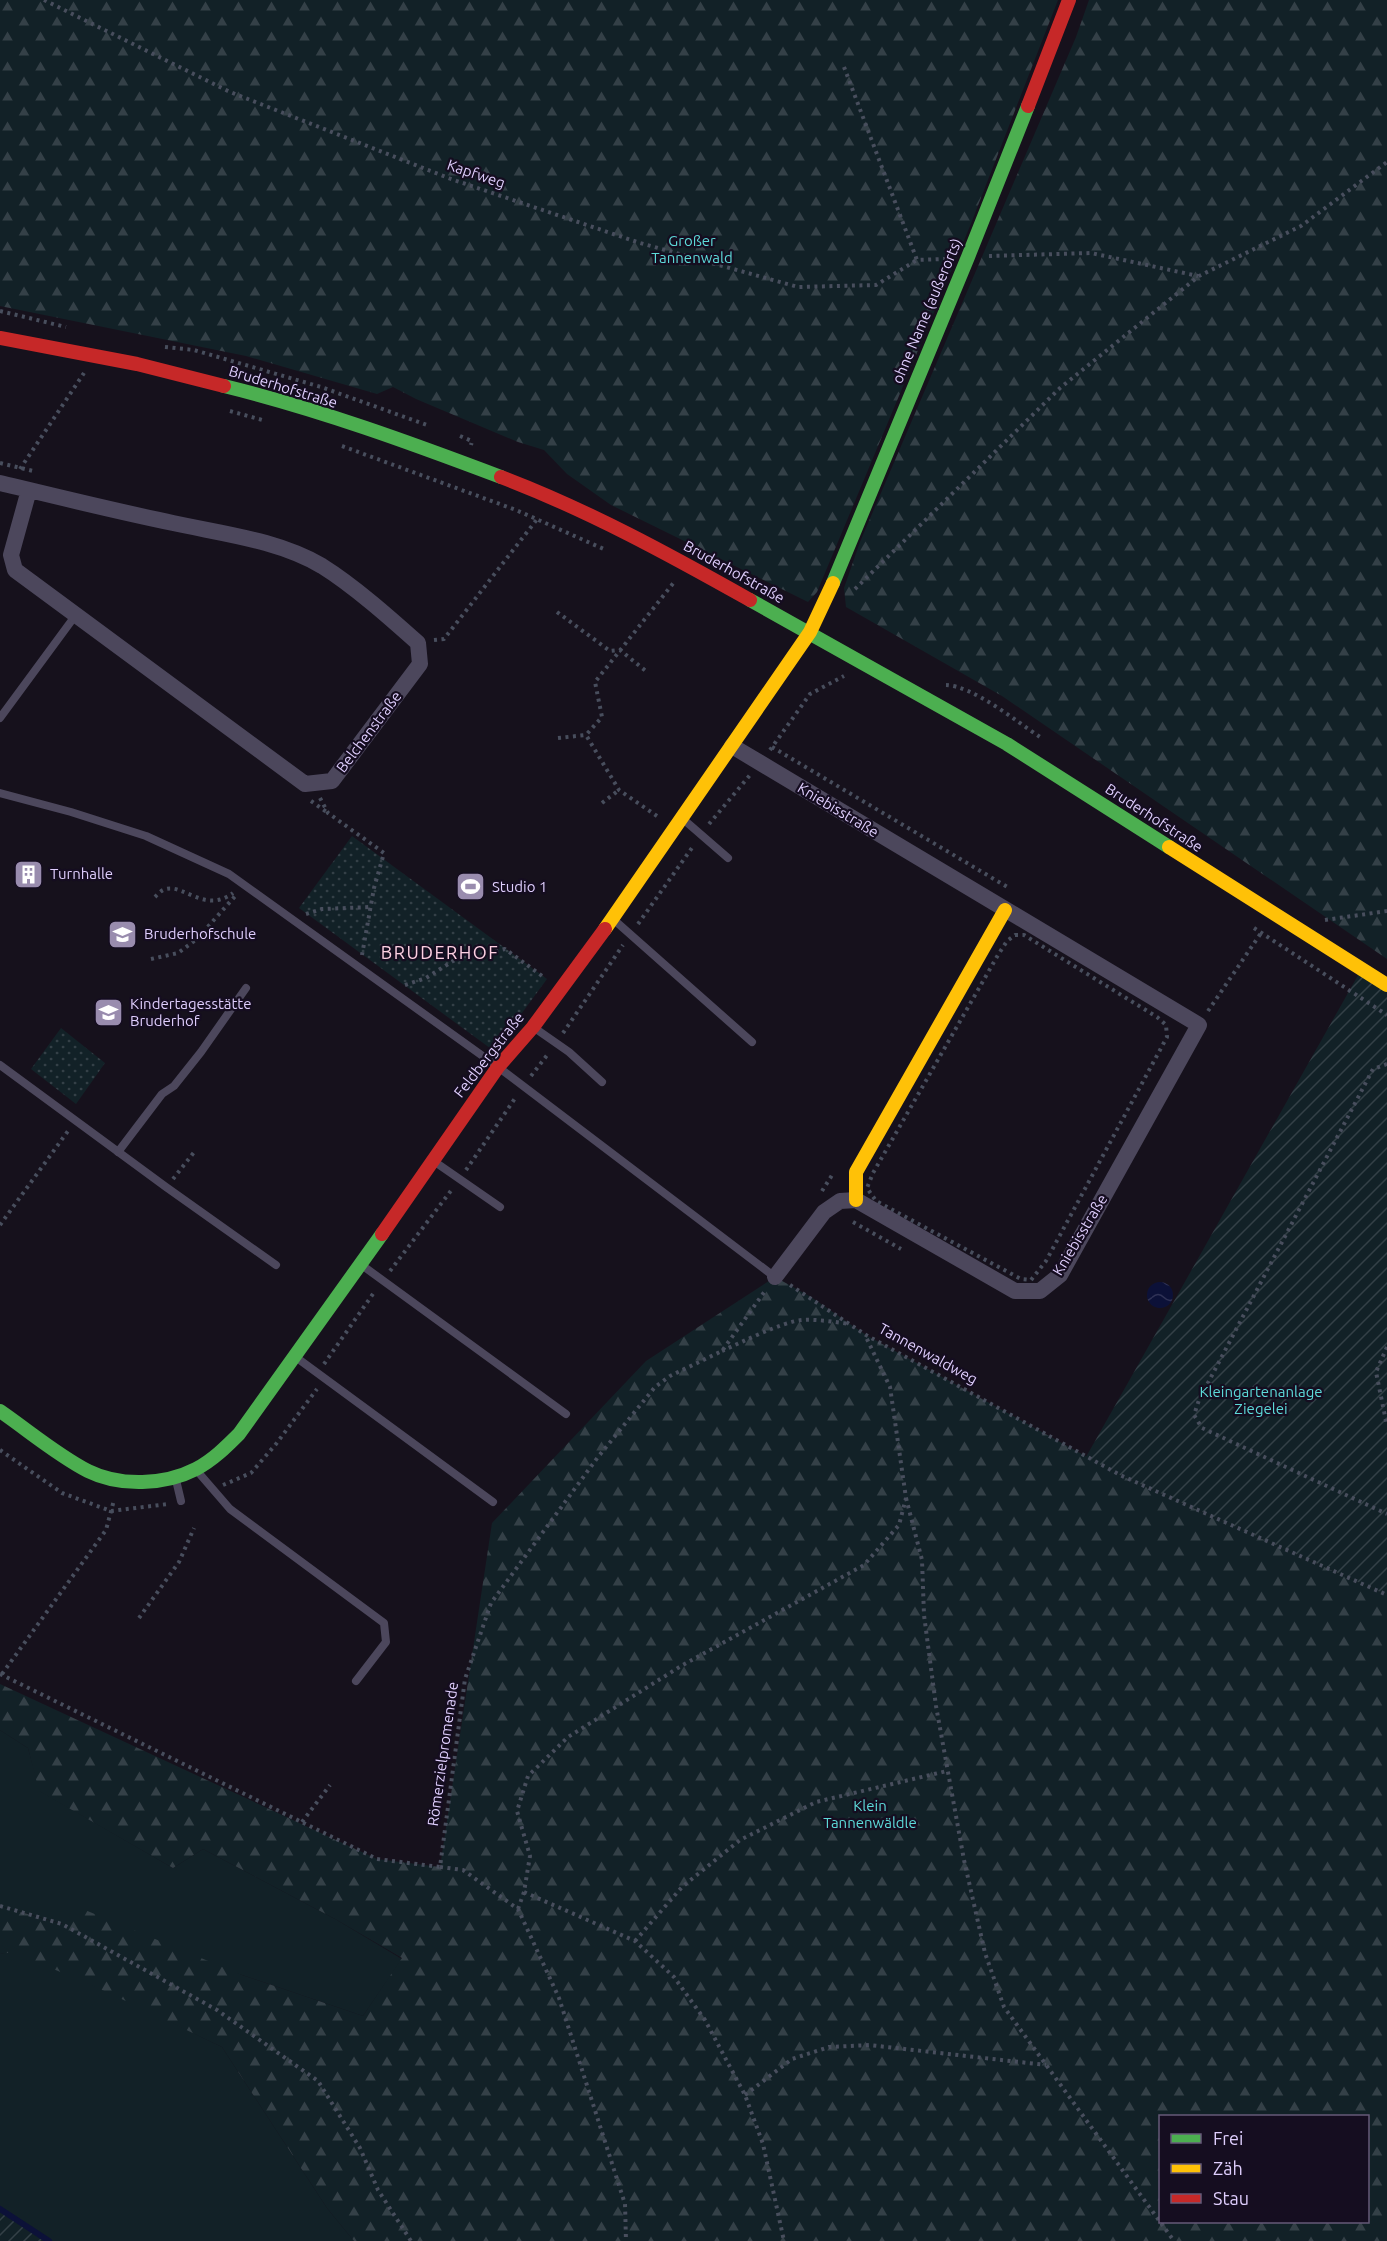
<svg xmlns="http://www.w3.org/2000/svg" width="1387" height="2241" viewBox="0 0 1387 2241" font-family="Ubuntu,sans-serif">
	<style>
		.grass { fill: #122127 }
		.forest { fill: url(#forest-firs); fill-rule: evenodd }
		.park { fill: url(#park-dots) }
		.garden { fill: url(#garden-furrows) }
		.water { fill: url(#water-waves) }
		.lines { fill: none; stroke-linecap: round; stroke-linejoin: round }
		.stream { stroke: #0c1138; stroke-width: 6 }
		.path { stroke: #484e5d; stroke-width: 4; stroke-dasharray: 3 4.5; stroke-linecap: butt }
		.lane { stroke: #4c475c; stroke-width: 8 }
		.street { stroke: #4c475c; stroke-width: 16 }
		.fast { stroke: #4caf50; stroke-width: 14 }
		.slow { stroke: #ffc107; stroke-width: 14 }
		.jam { stroke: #c62828; stroke-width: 14 }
		.labels { text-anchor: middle; stroke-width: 4.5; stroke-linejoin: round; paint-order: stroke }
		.street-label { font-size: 15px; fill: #dfcefd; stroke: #150d20 }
		.park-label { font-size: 15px; fill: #5ddad9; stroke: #150d20 }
		.poi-label { font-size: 15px; fill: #dfcefd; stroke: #150d20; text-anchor: start }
		.quarter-label { font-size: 18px; letter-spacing: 1.5px; fill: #fdd0e2; stroke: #150d20 }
	</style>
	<defs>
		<pattern id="forest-firs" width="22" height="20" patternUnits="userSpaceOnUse" patternTransform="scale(1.5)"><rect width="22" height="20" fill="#122127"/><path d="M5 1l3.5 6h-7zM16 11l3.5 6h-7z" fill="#344047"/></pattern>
		<pattern id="park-dots" width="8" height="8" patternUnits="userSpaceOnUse" patternTransform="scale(1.5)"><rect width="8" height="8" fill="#122127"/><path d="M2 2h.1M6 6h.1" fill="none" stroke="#344047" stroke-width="1.8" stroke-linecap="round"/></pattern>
		<pattern id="garden-furrows" width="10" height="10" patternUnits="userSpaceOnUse" patternTransform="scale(1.5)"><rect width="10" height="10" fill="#122127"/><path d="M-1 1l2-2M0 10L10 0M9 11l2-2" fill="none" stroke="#344047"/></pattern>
		<pattern id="water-waves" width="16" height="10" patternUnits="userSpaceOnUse" patternTransform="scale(1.5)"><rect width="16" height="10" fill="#0c1138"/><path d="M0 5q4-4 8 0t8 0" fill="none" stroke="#2f3256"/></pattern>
	</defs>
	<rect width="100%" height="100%" fill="#16111c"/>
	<g class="grass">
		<polygon points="0,1730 28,1748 40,1791 173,1868 203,1849 337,1920 402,1959 363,2016 242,1975 0,1906"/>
		<polygon points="14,1951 122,1998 222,2047 327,2208 354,2241 49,2241 0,2209 0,1954"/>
	</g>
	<g class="forest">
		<polygon points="0,0 1058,0 970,226 817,592 808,602 611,505 567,474 544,450 518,442 416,399 393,387 377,394 246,356 0,306"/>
		<polygon points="1089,0 1387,0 1387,959 1002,696 846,607 844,588 860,542 1076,37"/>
		<path d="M775 1277 811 1297 866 1335 1120 1475 1387 1595V2241H354L327 2208 222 2047 109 1993 14 1952 0 1954V1906L62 1924 85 1910 242 1975 363 2016 402 1958 337 1920 203 1849 173 1868 39 1791 28 1748 0 1730V1684L377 1859 440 1867 492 1523 646 1361ZM1160 2116H1368V2222H1160Z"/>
	</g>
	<g class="park">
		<polygon points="352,836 547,979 494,1051 299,908"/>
		<polygon points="61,1028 105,1063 76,1104 31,1069"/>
	</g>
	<g class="garden">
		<polygon points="1361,970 1387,985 1387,1595 1120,1475 1086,1457"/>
		<polygon points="0,2209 49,2241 0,2241"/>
	</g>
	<circle class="water" cx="1160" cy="1295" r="13"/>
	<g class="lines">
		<polyline class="stream" points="0,2209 49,2241"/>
		<g class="path">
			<polyline points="44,0 230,92 451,179 640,243 798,287 876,285 917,260"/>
			<polyline points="844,67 917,260 945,259"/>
			<polyline points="989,256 1091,253 1198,276"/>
			<polyline points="0,311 66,327"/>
			<polyline points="165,347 194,350 321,387 427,425"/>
			<polyline points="230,411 266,421"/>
			<polyline points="460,436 472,441 471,445"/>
			<polyline points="342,446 516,510 606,550"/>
			<polyline points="0,463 33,471"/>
			<polyline points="20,469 84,373"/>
			<polyline points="855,589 1060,388 1199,276 1301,226 1387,162"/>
			<polyline points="557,612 610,651 620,650 647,672"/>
			<polyline points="434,640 444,639 538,518"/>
			<path d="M946 685C973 686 1016 721 1040 737"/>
			<polyline points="558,738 586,735"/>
			<polyline points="772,747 1009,888"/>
			<polyline points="770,750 810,694 844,676"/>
			<polyline points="320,798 328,813 384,853 374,888 362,955"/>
			<polyline points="311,801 328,813"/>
			<polyline points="602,803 619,790"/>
			<polyline points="657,816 619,790 586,735 602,717 595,682 675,581"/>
			<polyline points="709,824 750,775"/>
			<path d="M155 897C158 894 161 890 166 889 184 884 205 914 233 893"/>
			<polyline points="306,914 322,909 371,907"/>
			<polyline points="1325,920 1387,911"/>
			<polyline points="638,924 694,845"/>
			<polyline points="1254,928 1387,1015"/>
			<polygon points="1015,935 1024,935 1157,1017 1166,1025 1167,1037 1046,1261 1031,1280 1021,1279 876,1201 867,1188 873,1173 998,955 1007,941"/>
			<polyline points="151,959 178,953 197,939 237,894"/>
			<polyline points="405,985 426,978 453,961 505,949 545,978"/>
			<polyline points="1208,1011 1261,933"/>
			<polyline points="563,1033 623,945"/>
			<polyline points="1387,1064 1373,1069 1199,1400 1194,1415 1202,1428 1387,1514"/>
			<polyline points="531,1076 548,1054"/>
			<polyline points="466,1170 516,1097"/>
			<polyline points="173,1179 195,1151"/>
			<polyline points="822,1191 834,1172"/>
			<polyline points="853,1222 901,1249"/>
			<polyline points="0,1225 68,1131"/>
			<polyline points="390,1271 453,1188"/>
			<polyline points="790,1285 866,1335 1120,1475 1387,1595"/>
			<polyline points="1387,1347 1376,1372 1387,1426"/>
			<path d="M722 1351C742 1342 782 1322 802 1320 818 1319 834 1322 850 1324"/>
			<polyline points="324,1364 375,1291"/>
			<polyline points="0,1450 62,1493 111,1511 168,1504"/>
			<polyline points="223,1485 251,1473 276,1444 317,1389"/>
			<polyline points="906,1498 922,1560 924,1615 936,1706 964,1860 985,1953 1004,2007 1174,2241"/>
			<polyline points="139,1618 179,1562 194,1528"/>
			<polyline points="0,1674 377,1859 440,1867 465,1679 491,1603 598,1457 655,1387 670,1376 722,1351 765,1291"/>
			<polyline points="2,1674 106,1530 114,1500"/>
			<polyline points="302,1822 330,1785"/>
			<polyline points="440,1867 463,1870 518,1909 559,1998 625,2204 626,2241"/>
			<polyline points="524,1892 635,1941 674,1977 705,2020 745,2095 763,2144 784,2241"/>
			<polyline points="0,1906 62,1924 217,2010 318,2081 360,2148 378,2190 411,2241"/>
			<polyline points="518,1909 524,1892 530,1856 517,1811 528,1776 568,1737 681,1666 864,1565 899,1525 906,1498 890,1387 866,1337"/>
			<polyline points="635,1941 682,1887 740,1840 816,1802 947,1771"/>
			<polyline points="745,2095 792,2059 829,2047 869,2045 1046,2065"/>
		</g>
		<g class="lane">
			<polyline points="0,718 75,616"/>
			<polyline points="0,793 71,812 146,836 229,874 498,1067 775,1277"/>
			<polyline points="683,819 728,858"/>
			<polyline points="613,919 752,1042"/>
			<polyline points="536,1029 569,1052 602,1082"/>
			<polyline points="0,1065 166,1187 276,1265"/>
			<polyline points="118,1152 162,1094 174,1086 201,1052 246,988"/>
			<polyline points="435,1162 500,1207"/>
			<polyline points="363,1266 566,1414"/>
			<polyline points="297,1358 493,1502"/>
			<polyline points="198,1472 230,1509 384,1623 386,1642 356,1681"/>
			<polyline points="176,1480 181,1501"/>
		</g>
		<g class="street">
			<path d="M0 483C58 497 115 511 173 523 223 534 278 540 322 566 354 586 390 618 418 643L420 664 332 781 305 784 15 570 11 555 29 490"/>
			<polyline points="732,746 1199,1025 1060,1275 1040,1291 1015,1291 856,1200 840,1201 824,1212 775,1277"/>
		</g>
		<g class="fast">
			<path d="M224 386C318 409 411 443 501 477"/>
			<polyline points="833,583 968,257 1028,106"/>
			<polyline points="750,600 1007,744 1169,847"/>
			<path d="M0 1411C29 1431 57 1455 88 1471 120 1487 165 1485 196 1469 213 1460 226 1447 239 1434L382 1234"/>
		</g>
		<g class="slow">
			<polyline points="1169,847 1387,985"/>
			<polyline points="605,929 810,632 833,583"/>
			<polyline points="856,1200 856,1172 1005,910"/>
		</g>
		<g class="jam">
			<polyline points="1028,106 1069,0"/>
			<polyline points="0,338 137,364 224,386"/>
			<path d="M501 477C588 510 670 555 750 600"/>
			<polyline points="382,1234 498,1067 533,1027 605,929"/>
		</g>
	</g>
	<defs>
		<symbol id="building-square" viewBox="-11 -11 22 22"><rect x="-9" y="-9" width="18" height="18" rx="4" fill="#998cae" stroke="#150d20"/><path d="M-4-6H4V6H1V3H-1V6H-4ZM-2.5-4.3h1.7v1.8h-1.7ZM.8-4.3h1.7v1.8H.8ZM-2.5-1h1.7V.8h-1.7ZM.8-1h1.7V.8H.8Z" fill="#fff"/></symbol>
		<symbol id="stadium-square" viewBox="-11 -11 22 22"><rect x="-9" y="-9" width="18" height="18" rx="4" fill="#998cae" stroke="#150d20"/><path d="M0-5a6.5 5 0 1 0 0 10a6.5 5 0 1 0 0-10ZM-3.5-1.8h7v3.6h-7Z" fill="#fff"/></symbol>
		<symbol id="school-square" viewBox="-11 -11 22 22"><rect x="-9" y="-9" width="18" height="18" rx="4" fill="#998cae" stroke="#150d20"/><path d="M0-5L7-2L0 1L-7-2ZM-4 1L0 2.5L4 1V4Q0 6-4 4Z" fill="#fff"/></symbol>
	</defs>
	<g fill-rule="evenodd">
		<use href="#building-square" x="12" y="858" width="33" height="33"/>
		<use href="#stadium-square" x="454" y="870" width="33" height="33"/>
		<use href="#school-square" x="106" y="918" width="33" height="33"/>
		<use href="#school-square" x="92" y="996" width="33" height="33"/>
	</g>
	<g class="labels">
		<g class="street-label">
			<text transform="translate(476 174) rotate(19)" y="5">Kapfweg</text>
			<text transform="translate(927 311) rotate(-67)" y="5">ohne Name (außerorts)</text>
			<text transform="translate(283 387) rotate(17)" y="5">Bruderhofstraße</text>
			<text transform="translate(734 572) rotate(29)" y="5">Bruderhofstraße</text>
			<text transform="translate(369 732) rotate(-53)" y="5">Belchenstraße</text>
			<text transform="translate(838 810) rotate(31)" y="5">Kniebisstraße</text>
			<text transform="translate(1154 818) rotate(33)" y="5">Bruderhofstraße</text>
			<text transform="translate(489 1055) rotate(-52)" y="5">Feldbergstraße</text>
			<text transform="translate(1080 1235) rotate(-59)" y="5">Kniebisstraße</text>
			<text transform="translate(928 1354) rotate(29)" y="5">Tannenwaldweg</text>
			<text transform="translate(443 1754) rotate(-82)" y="5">Römerzielpromenade</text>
		</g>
		<g class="park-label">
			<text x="692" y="246">Großer<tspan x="692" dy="17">Tannenwald</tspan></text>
			<text x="1261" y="1397">Kleingartenanlage<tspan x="1261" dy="17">Ziegelei</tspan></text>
			<text x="870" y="1811">Klein<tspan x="870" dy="17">Tannenwäldle</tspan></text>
		</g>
		<g class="poi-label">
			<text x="50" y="879">Turnhalle</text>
			<text x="492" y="892">Studio 1</text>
			<text x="144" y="939">Bruderhofschule</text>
			<text x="130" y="1009">Kindertagesstätte<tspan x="130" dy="17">Bruderhof</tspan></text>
		</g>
		<g class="quarter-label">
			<text x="440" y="959">BRUDERHOF</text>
		</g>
	</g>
	<rect x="1159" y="2115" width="210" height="108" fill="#150d20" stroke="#665a78" stroke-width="1.5"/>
	<rect x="1171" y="2134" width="30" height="9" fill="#4caf50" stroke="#665a78" stroke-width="1.5"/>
	<text x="1213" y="2145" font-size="18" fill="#dfcefd">Frei</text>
	<rect x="1171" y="2164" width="30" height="9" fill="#ffc107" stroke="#665a78" stroke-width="1.5"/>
	<text x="1213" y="2175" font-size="18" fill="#dfcefd">Zäh</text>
	<rect x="1171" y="2194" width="30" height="9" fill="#c62828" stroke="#665a78" stroke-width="1.5"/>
	<text x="1213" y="2205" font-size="18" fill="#dfcefd">Stau</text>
</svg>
